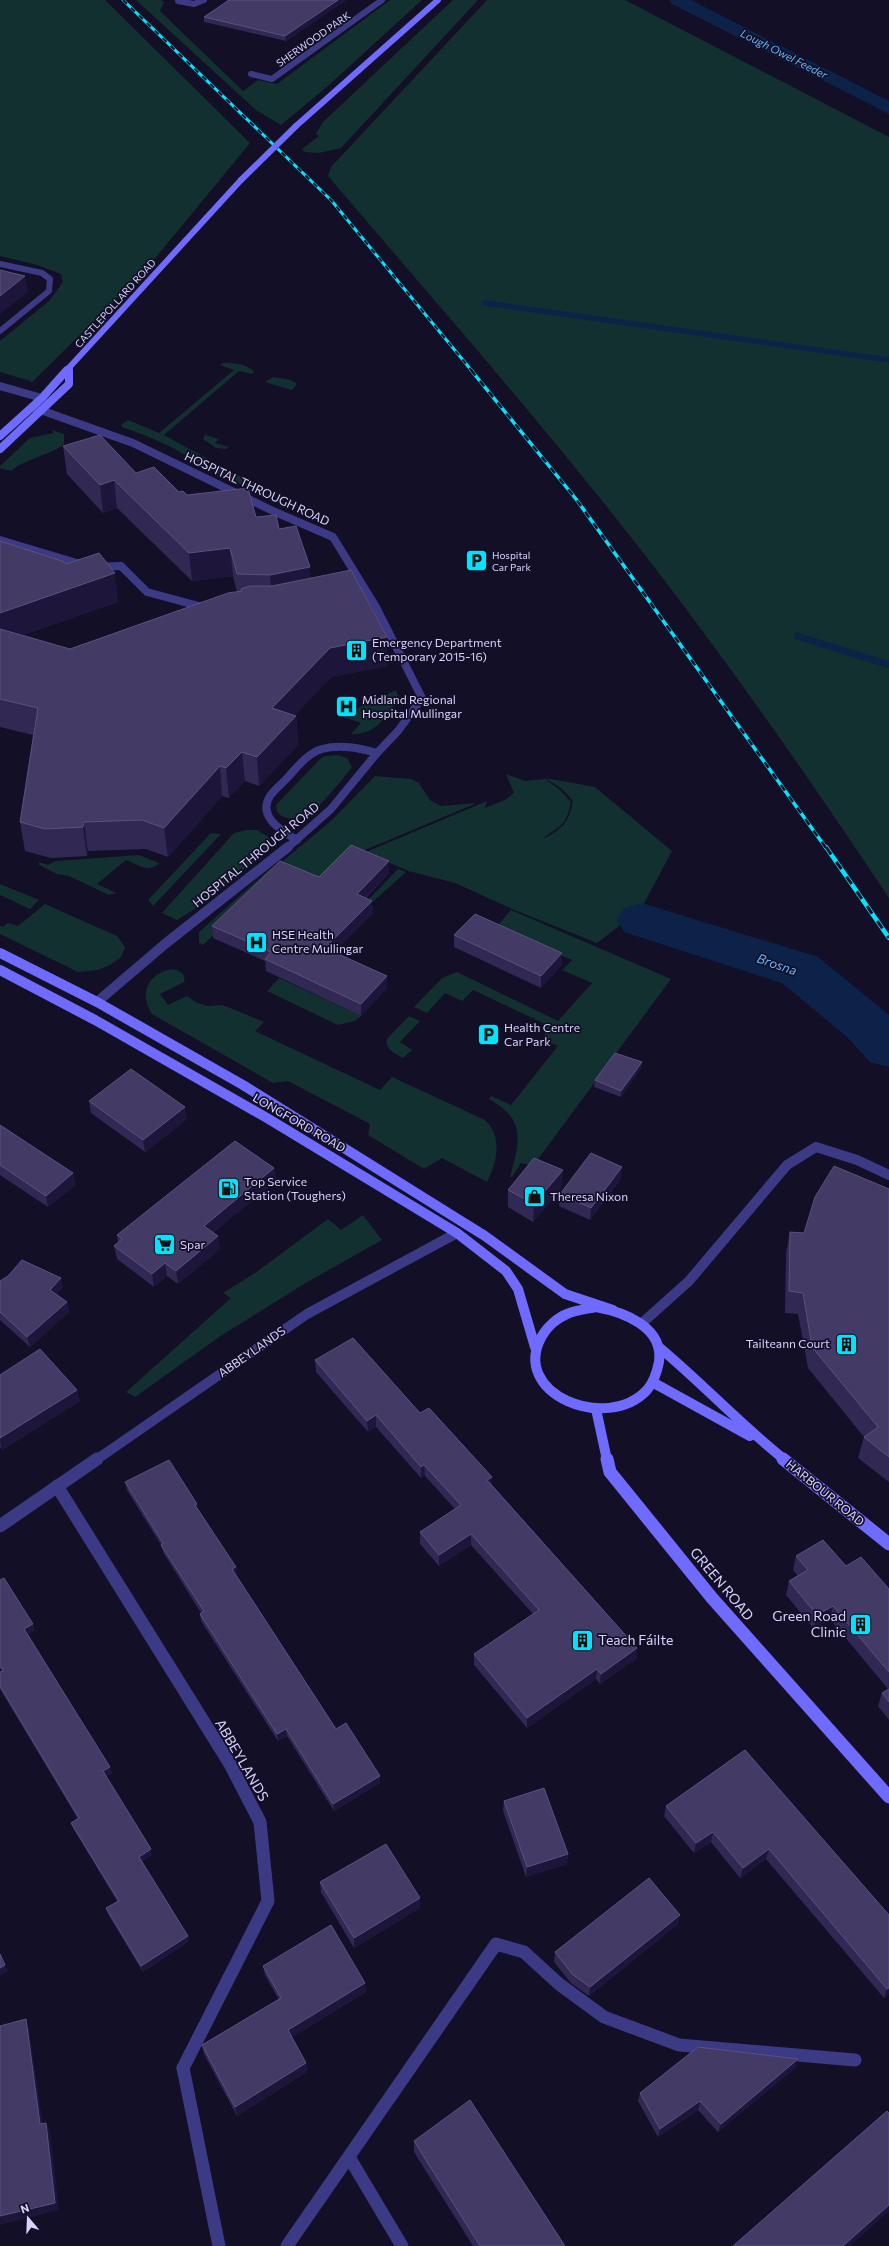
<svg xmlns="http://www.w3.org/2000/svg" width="889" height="2246" viewBox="0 0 889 2246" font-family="Commissioner,sans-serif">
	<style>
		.green { fill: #12302f }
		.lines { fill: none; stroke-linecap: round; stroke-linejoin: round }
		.stream-far1 { stroke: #0c2248; stroke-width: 5.5 }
		.stream { stroke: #0c2248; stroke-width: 7 }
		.canal { fill: #0c2248; fill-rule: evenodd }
		.river { fill: #0c2248; fill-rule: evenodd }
		.lane-far2 { stroke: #3d3a85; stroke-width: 8 }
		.lane-far1 { stroke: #3d3a85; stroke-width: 10 }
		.lane { stroke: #3d3a85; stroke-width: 13 }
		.street-far3 { stroke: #3d3a85; stroke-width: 6 }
		.street-far2 { stroke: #3d3a85; stroke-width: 8 }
		.street-far1 { stroke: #3d3a85; stroke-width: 10 }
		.street { stroke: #3d3a85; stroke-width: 13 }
		.secondary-far3 { stroke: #6f6bff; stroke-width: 6 }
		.secondary-far2 { stroke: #6f6bff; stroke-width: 8 }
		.secondary-far1 { stroke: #6f6bff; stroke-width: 10 }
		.secondary { stroke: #6f6bff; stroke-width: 13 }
		.rail-far2-casing { stroke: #00e5ff; stroke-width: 3 }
		.rail-far1-casing { stroke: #00e5ff; stroke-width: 3.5 }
		.rail-casing { stroke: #00e5ff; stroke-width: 4.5 }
		.rail-far2 { stroke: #130f26; stroke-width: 2; stroke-dasharray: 5.5; stroke-linecap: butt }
		.rail-far1 { stroke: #130f26; stroke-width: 2.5; stroke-dasharray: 7; stroke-linecap: butt }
		.rail { stroke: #130f26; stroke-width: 3; stroke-dasharray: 9; stroke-linecap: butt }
		.secondary-bridge { stroke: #6f6bff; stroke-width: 6 }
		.wall { fill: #312854 }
		.shaded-wall { fill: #1d163a }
		.building { fill: #433a66; stroke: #5a527e }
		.labels { text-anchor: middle; stroke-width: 3.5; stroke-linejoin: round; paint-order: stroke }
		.far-street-label { font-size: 10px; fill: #d9d4ff; stroke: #130f26 }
		.far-poi-label { font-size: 10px; fill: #d9d4ff; stroke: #130f26; text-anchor: start }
		.far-water-label { font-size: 11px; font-style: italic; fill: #62b6ff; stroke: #130f26 }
		.street-label { font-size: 12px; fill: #d9d4ff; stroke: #130f26 }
		.poi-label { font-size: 12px; fill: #d9d4ff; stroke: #130f26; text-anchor: start }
		.water-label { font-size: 13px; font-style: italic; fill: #62b6ff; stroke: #130f26 }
		.near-street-label { font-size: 14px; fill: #d9d4ff; stroke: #130f26 }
		.near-poi-label { font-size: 14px; fill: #d9d4ff; stroke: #130f26; text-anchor: end }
	</style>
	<rect width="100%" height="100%" fill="#130f26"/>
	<g class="green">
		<polygon points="0,0 105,0 250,143 143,273 31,383 30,381 0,372 0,341 49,301 63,282 61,274 37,265 0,256"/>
		<polygon points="136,0 161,0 164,2 160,11 243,91 258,80 277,84 390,0 422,0 329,85 281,125 256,110"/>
		<polygon points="453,0 478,0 341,148 319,153 304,152 302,149 319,136 316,134 323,122"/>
		<path d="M487 0H625L889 137V898C814 785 737 675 655 568 551 433 438 305 328 176L331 167Z"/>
		<path d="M223 363C231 362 250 365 254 372L252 374 239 371 164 435 237 475 258 483 256 487C234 488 194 459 173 448 157 440 140 433 122 427L121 425 128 420 159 433 234 370 220 365Z"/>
		<polygon points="273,377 291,380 297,384 292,390 265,382"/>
		<path d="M52 430 64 434V444C52 455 26 458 11 471L0 468V466L30 438 54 433Z"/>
		<polygon points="205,435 219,439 215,443 229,447 226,449 216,448 203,439"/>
		<path d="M396 690 399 699C384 717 377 735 351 734L361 723 340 716Z"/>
		<path d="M338 755 347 758 352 767C343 779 317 811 305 817 298 820 291 820 284 817 279 815 276 811 276 805L320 759 325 756Z"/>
		<path d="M506 774 525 781 545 779 560 790 571 802C565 829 561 824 542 839 561 831 569 822 573 801L562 789 545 778 595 787 672 851 641 909 597 943 512 909 455 883 409 871 373 856 354 857 487 801 485 808 505 800 514 793Z"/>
		<polygon points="375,776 411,779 419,783 430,800 441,806 477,803 353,855 321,885 278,865 332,820"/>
		<polygon points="247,830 257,830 270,838 269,846 263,854 196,908 177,920 162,913 234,833"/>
		<polygon points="211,833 221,834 153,906 148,900"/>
		<path d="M139 855 159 863C150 874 136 864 126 860L97 884 116 893 109 895 69 876 57 874 39 865V862L48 865 56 861Z"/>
		<polygon points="271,868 280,872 203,945 199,943 199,932"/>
		<polygon points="398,869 406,872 369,905 369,899"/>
		<polygon points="0,884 39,900 30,909 0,895"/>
		<polygon points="45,904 117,936 125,947 121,957 110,965 98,970 78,972 0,934 0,926 3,927 8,923 18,926"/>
		<path d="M511 910 671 979 533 1166 521 1163 512 1177H510C520 1140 526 1120 489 1099L491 1096 511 1105 558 1046 542 1040 546 1032 543 1023 473 990 462 1001 445 993 427 1013 414 1007 442 978 457 972 558 1021 592 983 562 970 572 960 495 928Z"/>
		<path d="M172 969C180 971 186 973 184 982L160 994 168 1005 187 996 197 1003 208 1006 223 1005 264 1022 255 1031 380 1090 392 1077 485 1120C503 1136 497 1163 487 1182L442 1158 424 1169 368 1135 370 1124 288 1081 273 1083 152 1014C139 994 147 974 172 969Z"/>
		<polygon points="279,978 361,1016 355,1021 338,1025 267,991"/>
		<path d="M409 1016 420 1021 400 1042 412 1050 403 1058C395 1053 385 1050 387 1039Z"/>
		<polygon points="363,1215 382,1240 304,1284 219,1337 135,1397 126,1392 231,1298 223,1293 255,1273 328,1219 341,1230"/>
	</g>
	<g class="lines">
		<polyline class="stream-far1" points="485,303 889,360"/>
		<polyline class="stream" points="797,636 889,665"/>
		<polygon class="canal" points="669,0 691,0 889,101 889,114 672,4"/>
		<polygon class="river" points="642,903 818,957 889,1015 889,1067 870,1062 847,1037 782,983 624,932 617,920 624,908"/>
		<g class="lane-far2">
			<polyline points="0,540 90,567 121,566 147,592 206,608"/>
			<path d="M297 840C282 831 257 817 270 796 275 789 283 783 289 776 298 766 308 753 322 749 340 744 359 748 377 753"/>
		</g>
		<polyline class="lane-far1" points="641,1324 689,1281 787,1165 816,1147 857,1160 889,1175"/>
		<g class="lane">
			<polyline points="183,2068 219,2246"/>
			<polyline points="287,2246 496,1944 524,1952 559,1984 604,2017 679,2045 855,2060"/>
		</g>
		<g class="street-far3">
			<polyline points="178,1 194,4 204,0"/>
			<polyline points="251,74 272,79 382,0"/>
			<polyline points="0,264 42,273 50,279 49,291 0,331"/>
		</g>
		<g class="street-far2">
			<polyline points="0,386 42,398"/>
			<polyline points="32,407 133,443 273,511 333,537 376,607 422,698 398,731 377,753 331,809 287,848"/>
		</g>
		<g class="street-far1">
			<polyline points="97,1002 165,944 288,847"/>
			<polyline points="96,1460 307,1314 457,1233"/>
		</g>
		<g class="street">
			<polyline points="57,1486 230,1764 260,1822 268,1901 183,2068"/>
			<polyline points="0,1526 97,1459"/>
			<polyline points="349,2157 402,2246"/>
		</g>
		<g class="secondary-far3">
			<polyline points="296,126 438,0"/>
			<polyline points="69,368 69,371"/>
			<polyline points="66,371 241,180"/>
		</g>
		<g class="secondary-far2">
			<polyline points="0,436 42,398 67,370"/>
			<polyline points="0,449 69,384 69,370"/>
		</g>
		<g class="secondary-far1">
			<polyline points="0,953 97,1002 243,1085 485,1236 565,1294 613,1310"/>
			<polyline points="0,970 95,1020 267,1118 457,1233 506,1271 518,1289 535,1347"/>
			<path d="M596 1307C624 1312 664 1327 659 1362 657 1372 654 1382 647 1390 607 1433 509 1394 542 1336 547 1327 557 1318 567 1314 575 1310 587 1309 596 1307Z"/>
			<path d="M660 1348C703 1384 741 1425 785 1460"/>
			<polyline points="654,1383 750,1436"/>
			<polyline points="596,1409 607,1460"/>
		</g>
		<g class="secondary">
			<polyline points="607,1459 610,1472 712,1598 889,1797"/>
			<polyline points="783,1459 889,1544"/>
		</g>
		<defs>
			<polyline id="rail-far2" points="123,0 331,200 472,371"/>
			<polyline id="rail-far1" points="471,370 576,499 826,848"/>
			<polyline id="rail" points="826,847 889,938"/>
		</defs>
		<use href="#rail-far2" class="rail-far2-casing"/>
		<use href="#rail-far1" class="rail-far1-casing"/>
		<use href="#rail" class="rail-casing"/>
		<use href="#rail-far2" class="rail-far2"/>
		<use href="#rail-far1" class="rail-far1"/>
		<use href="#rail" class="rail"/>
		<polyline class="secondary-bridge" points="241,180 296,126"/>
	</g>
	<g class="wall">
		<polygon points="229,0 346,0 286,41 204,22 204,17"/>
		<polygon points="63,446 136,473 187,495 256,517 279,529 311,578 387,637 387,666 331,677 295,715 296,716 298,745 259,786 245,781 229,798 222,796 168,857 146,849 88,851 87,856 51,858 25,851 20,822 33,735 0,727 0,541 66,564 118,602 23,635 70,649 237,592 233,576 192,581 117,508 103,513 67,474"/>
		<polygon points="389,873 366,898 373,913 334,952 387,976 387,988 361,1016 266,971 265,961 213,938 212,926 319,877"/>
		<polygon points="454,935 562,965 541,988 454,947"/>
		<polygon points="641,1068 621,1097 594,1087 595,1080"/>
		<polygon points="89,1101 187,1119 145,1152 91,1113"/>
		<polygon points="0,1125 73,1173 75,1185 48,1207 0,1175"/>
		<polygon points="274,1168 276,1181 214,1232 220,1249 178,1284 167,1276 154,1287 117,1259 114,1246 118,1243 117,1235"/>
		<polygon points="621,1179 590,1220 559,1206 560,1194"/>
		<polygon points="562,1187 533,1222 508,1207 508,1190"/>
		<polygon points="889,1189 889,1482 858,1458 864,1437 808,1368 798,1314 785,1313 786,1253 790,1232 804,1233"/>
		<polygon points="0,1281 63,1287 56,1295 67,1302 69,1312 30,1347 0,1320"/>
		<polygon points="315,1360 420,1413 492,1485 637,1648 636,1659 600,1684 596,1679 527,1728 474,1665 474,1654 533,1614 471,1545 439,1566 420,1544 420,1532 455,1509 425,1476 421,1478 376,1427 368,1432 316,1372"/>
		<polygon points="0,1375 80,1401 2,1450 0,1447"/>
		<polygon points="125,1482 197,1504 199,1511 236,1575 336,1729 380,1776 380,1783 334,1811 287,1736 278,1741 201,1621 200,1614 201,1613 163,1552 161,1545 127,1490"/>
		<polygon points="796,1556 846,1566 889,1589 889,1720 878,1706 882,1693 888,1689 830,1619 814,1629 786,1595 789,1581 798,1576 793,1570"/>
		<polygon points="0,1580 35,1630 28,1634 112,1773 106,1776 152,1855 142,1861 189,1941 143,1972 108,1914 106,1908 117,1901 73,1828 71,1823 78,1819 0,1689 0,1672 2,1671 0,1668"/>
		<polygon points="745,1750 889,1915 889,1994 884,1998 766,1859 740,1878 711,1842 694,1853 664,1816 666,1806"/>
		<polygon points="504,1801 568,1854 567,1864 526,1877 503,1811"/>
		<polygon points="320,1882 420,1908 354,1948 321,1892"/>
		<polygon points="678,1924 589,1996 571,1983 554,1962 555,1952"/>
		<polygon points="263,1966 365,1983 366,1992 292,2037 306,2063 307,2072 237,2116 204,2054 202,2045 279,2000 265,1975"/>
		<polygon points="798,2059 795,2068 718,2132 698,2110 658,2137 638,2101 640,2093"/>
		<polygon points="414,2141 565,2246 473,2246 414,2152"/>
	</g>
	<g class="shaded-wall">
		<polygon points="338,0 346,0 286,41 285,36"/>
		<polygon points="25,276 28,292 0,314 0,296"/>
		<polygon points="114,480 117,508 103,513 100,485"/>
		<polygon points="230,548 233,576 192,581 189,553"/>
		<polygon points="310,567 312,595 272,603 270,575"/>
		<polygon points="115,573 118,602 0,643 0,613"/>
		<polygon points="387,637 387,666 331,677 274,737 272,708 330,648"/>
		<polygon points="296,716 298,745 259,786 257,757"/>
		<polygon points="242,752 245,781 229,798 226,768"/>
		<polygon points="220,766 222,796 168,857 164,828"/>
		<polygon points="84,822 88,851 87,856 83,827"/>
		<polygon points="389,861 389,873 357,906 357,894"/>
		<polygon points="372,901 373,913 326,961 325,948"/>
		<polygon points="562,953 562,965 541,988 541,976"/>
		<polygon points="387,976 387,988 361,1016 361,1004"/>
		<polygon points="642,1062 641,1068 621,1097 621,1091"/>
		<polygon points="185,1107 187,1119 145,1152 143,1140"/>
		<polygon points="622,1167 621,1179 590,1220 591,1208"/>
		<polygon points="274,1168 276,1181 206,1239 204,1226"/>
		<polygon points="563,1170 562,1187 533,1222 534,1204"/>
		<polygon points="73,1173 75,1185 48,1207 46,1196"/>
		<polygon points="218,1236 220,1249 178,1284 176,1271"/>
		<polygon points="165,1263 167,1276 154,1287 152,1274"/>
		<polygon points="61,1278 63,1287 52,1300 50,1290"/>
		<polygon points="67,1302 69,1312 30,1347 27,1337"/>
		<polygon points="77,1390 80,1401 2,1450 0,1441 0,1438"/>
		<polygon points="376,1415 376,1427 368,1432 367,1421"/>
		<polygon points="424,1465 425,1476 421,1478 421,1467"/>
		<polygon points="492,1477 492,1488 487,1480"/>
		<polygon points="197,1504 199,1511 195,1505"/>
		<polygon points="471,1534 471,1545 439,1566 439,1555"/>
		<polygon points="236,1567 237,1575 233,1576 232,1569"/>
		<polygon points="833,1606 830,1619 814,1629 817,1615"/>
		<polygon points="33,1624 35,1630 26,1635 24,1629"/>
		<polygon points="637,1648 636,1659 600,1684 601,1674"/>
		<polygon points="597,1669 596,1679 527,1728 527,1718"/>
		<polygon points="286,1729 287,1736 278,1741 277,1734"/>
		<polygon points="110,1767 112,1773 104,1777 103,1771"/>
		<polygon points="380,1776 380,1783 334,1811 333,1804"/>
		<polygon points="713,1832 711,1842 694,1853 696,1843"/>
		<polygon points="151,1849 152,1855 140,1862 139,1857"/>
		<polygon points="769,1849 766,1859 740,1878 743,1868"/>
		<polygon points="568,1854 567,1864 526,1877 527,1867"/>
		<polygon points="420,1898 420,1908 354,1948 354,1938"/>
		<polygon points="680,1915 678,1924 589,1996 590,1987"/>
		<polygon points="188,1936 189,1941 143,1972 141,1966"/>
		<polygon points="5,1965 8,1971 0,1976 0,1968"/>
		<polygon points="365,1983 366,1992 289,2039 288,2030"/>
		<polygon points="889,1988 889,1994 884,1998 887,1989"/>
		<polygon points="26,2019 29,2028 44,2133 40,2124"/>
		<polygon points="798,2059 795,2068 718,2132 721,2124"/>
		<polygon points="306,2063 307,2072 237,2116 235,2107"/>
		<polygon points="700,2101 698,2110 658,2137 660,2129"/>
		<polygon points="46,2123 50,2131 59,2210 0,2225 0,2216"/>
		<polygon points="889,2205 889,2211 850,2246 843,2246"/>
	</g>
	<g class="building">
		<polygon points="229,0 338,0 285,36 204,17"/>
		<polygon points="0,270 25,276 0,296"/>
		<polygon points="100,435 136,473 154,467 179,492 183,491 187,495 248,488 256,517 276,515 279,529 296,526 310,567 270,575 237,574 230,548 189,553 114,480 100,485 63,446"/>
		<polygon points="0,541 62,561 66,564 99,553 115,573 0,613"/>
		<polygon points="351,570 387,637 330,648 272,708 296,716 257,757 242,752 226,768 220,766 164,828 142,820 84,822 83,827 45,829 20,822 38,708 0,699 0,629 70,649 228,593 242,591 241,589 250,586 272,586"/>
		<polygon points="351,845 389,861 357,894 372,901 325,948 387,976 361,1004 265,959 271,952 212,926 280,861 319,877"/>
		<polygon points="475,914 562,953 541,976 454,935"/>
		<polygon points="615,1053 642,1062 621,1091 595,1080"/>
		<polygon points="131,1069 185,1107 143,1140 89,1101"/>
		<polygon points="0,1125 73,1173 46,1196 0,1165"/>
		<polygon points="235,1141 274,1168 204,1226 218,1236 176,1271 165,1263 152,1274 114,1246 122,1239 117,1235"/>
		<polygon points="591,1153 622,1167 591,1208 560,1194"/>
		<polygon points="534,1158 563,1170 534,1204 508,1190"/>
		<polygon points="834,1166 889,1189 889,1457 864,1437 878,1427 812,1347 803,1293 789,1291 790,1232 804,1233 815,1197"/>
		<polygon points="22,1260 61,1278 50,1290 67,1302 27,1337 0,1312 0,1281 8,1276"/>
		<polygon points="353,1338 420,1413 429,1408 492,1477 487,1480 637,1648 601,1674 597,1669 527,1718 474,1654 539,1610 471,1534 439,1555 420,1532 461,1505 424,1465 421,1467 376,1415 367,1421 315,1360"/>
		<polygon points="40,1349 77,1390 0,1438 0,1375"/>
		<polygon points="169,1460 197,1504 195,1505 236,1567 232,1569 336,1729 346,1723 380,1776 333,1804 286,1729 277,1734 200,1614 204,1611 161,1545 163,1543 125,1482"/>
		<polygon points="823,1540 846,1566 861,1557 889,1589 889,1672 833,1606 817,1615 789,1581 808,1570 796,1556"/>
		<polygon points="4,1578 33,1624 24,1629 110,1767 103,1771 151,1849 139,1857 188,1936 141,1966 106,1908 119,1901 71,1823 79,1818 0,1686 0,1672 3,1671 0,1665 0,1580"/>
		<polygon points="889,1689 889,1702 882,1693"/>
		<polygon points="745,1750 889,1915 889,1988 887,1989 769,1849 743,1868 713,1832 696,1843 666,1806"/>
		<polygon points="544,1788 568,1854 527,1867 504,1801"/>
		<polygon points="386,1844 420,1898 354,1938 320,1882"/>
		<polygon points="649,1878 680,1915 590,1987 572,1974 555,1952"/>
		<polygon points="331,1925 365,1983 288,2030 306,2063 235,2107 202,2045 281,1998 263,1966"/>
		<polygon points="0,1954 5,1965 0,1968"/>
		<polygon points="26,2019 40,2124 46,2123 55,2203 0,2216 0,2026"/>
		<polygon points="698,2047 798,2059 721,2124 700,2101 660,2129 640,2093"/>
		<polygon points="470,2100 565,2246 480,2246 414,2141"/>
		<polygon points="887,2111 889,2113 889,2205 843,2246 733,2246"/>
	</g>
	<defs>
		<symbol id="parking-square" viewBox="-11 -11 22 22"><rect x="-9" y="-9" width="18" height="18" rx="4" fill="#00e5ff" stroke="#130f26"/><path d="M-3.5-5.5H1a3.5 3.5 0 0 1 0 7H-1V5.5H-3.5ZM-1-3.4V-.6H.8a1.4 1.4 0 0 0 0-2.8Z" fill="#111"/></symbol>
		<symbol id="building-square" viewBox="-11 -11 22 22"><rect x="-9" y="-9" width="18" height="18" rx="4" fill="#00e5ff" stroke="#130f26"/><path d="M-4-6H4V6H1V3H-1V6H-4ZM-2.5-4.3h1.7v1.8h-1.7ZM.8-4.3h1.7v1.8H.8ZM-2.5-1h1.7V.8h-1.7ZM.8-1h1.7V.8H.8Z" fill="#111"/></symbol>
		<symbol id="hospital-square" viewBox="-11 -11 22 22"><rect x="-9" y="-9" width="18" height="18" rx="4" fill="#00e5ff" stroke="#130f26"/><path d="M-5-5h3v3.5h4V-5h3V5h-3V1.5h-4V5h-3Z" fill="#111"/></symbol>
		<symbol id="fuel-square" viewBox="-11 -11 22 22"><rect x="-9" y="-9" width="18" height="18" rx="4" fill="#00e5ff" stroke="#130f26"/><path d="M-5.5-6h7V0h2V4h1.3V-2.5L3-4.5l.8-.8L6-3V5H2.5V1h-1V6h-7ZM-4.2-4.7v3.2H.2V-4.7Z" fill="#111"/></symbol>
		<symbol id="shop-square" viewBox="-11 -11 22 22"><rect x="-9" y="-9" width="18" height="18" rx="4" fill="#00e5ff" stroke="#130f26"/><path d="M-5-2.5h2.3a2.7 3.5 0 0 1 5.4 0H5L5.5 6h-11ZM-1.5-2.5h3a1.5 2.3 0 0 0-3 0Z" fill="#111"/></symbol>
		<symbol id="supermarket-square" viewBox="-11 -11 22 22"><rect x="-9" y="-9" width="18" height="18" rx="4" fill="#00e5ff" stroke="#130f26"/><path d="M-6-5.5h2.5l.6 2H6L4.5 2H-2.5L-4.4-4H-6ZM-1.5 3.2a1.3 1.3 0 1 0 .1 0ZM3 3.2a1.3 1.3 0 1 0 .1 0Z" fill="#111"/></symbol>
	</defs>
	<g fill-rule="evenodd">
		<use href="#parking-square" x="464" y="548" width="25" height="25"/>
		<use href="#building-square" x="344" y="638" width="25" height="25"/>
		<use href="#hospital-square" x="334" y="694" width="25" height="25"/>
		<use href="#hospital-square" x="244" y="930" width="25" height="25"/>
		<use href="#parking-square" x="476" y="1022" width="25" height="25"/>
		<use href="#fuel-square" x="216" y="1176" width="25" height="25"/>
		<use href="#shop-square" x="522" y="1184" width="25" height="25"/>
		<use href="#supermarket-square" x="152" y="1232" width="25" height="25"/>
		<use href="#building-square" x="834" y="1332" width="25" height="25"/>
		<use href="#building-square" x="848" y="1612" width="25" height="25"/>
		<use href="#building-square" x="570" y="1628" width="25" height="25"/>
	</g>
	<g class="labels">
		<g class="far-street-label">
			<text transform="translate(313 39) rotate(-35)" y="4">SHERWOOD PARK</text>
			<text transform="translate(115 303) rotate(-48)" y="4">CASTLEPOLLARD ROAD</text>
		</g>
		<g class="far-poi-label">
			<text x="492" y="559">Hospital<tspan x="492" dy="12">Car Park</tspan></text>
		</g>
		<g class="far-water-label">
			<text transform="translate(784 54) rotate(27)" y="4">Lough Owel Feeder</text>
		</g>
		<g class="street-label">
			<text transform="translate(257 489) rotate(25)" y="4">HOSPITAL THROUGH ROAD</text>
			<text transform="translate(256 855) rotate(-39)" y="4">HOSPITAL THROUGH ROAD</text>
			<text transform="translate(299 1123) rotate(30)" y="4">LONGFORD ROAD</text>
			<text transform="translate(252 1352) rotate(-35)" y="4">ABBEYLANDS</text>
			<text transform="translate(825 1493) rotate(39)" y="4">HARBOUR ROAD</text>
		</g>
		<g class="poi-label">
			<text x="372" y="647">Emergency Department<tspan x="372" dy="14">(Temporary 2015-16)</tspan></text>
			<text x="362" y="704">Midland Regional<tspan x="362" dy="14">Hospital Mullingar</tspan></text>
			<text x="272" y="939">HSE Health<tspan x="272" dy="14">Centre Mullingar</tspan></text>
			<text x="504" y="1032">Health Centre<tspan x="504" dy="14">Car Park</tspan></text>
			<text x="244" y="1186">Top Service<tspan x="244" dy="14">Station (Toughers)</tspan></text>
			<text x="550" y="1201">Theresa Nixon</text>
			<text x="180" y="1249">Spar</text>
			<text x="830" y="1348" text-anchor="end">Tailteann Court</text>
		</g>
		<g class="water-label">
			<text transform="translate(777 964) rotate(19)" y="5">Brosna</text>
		</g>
		<g class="near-street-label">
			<text transform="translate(722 1584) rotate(50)" y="5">GREEN ROAD</text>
			<text transform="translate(242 1760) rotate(60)" y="5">ABBEYLANDS</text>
		</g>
		<g class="near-poi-label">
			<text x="846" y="1621">Green Road<tspan x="846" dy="16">Clinic</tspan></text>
			<text x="598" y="1645" text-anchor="start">Teach Fáilte</text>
		</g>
	</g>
	<g transform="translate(28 2218) rotate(341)" stroke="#130f26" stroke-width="3" paint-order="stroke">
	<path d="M0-3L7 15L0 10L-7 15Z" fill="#d9d4ff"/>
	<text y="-6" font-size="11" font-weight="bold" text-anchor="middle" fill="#d9d4ff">N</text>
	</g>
</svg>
